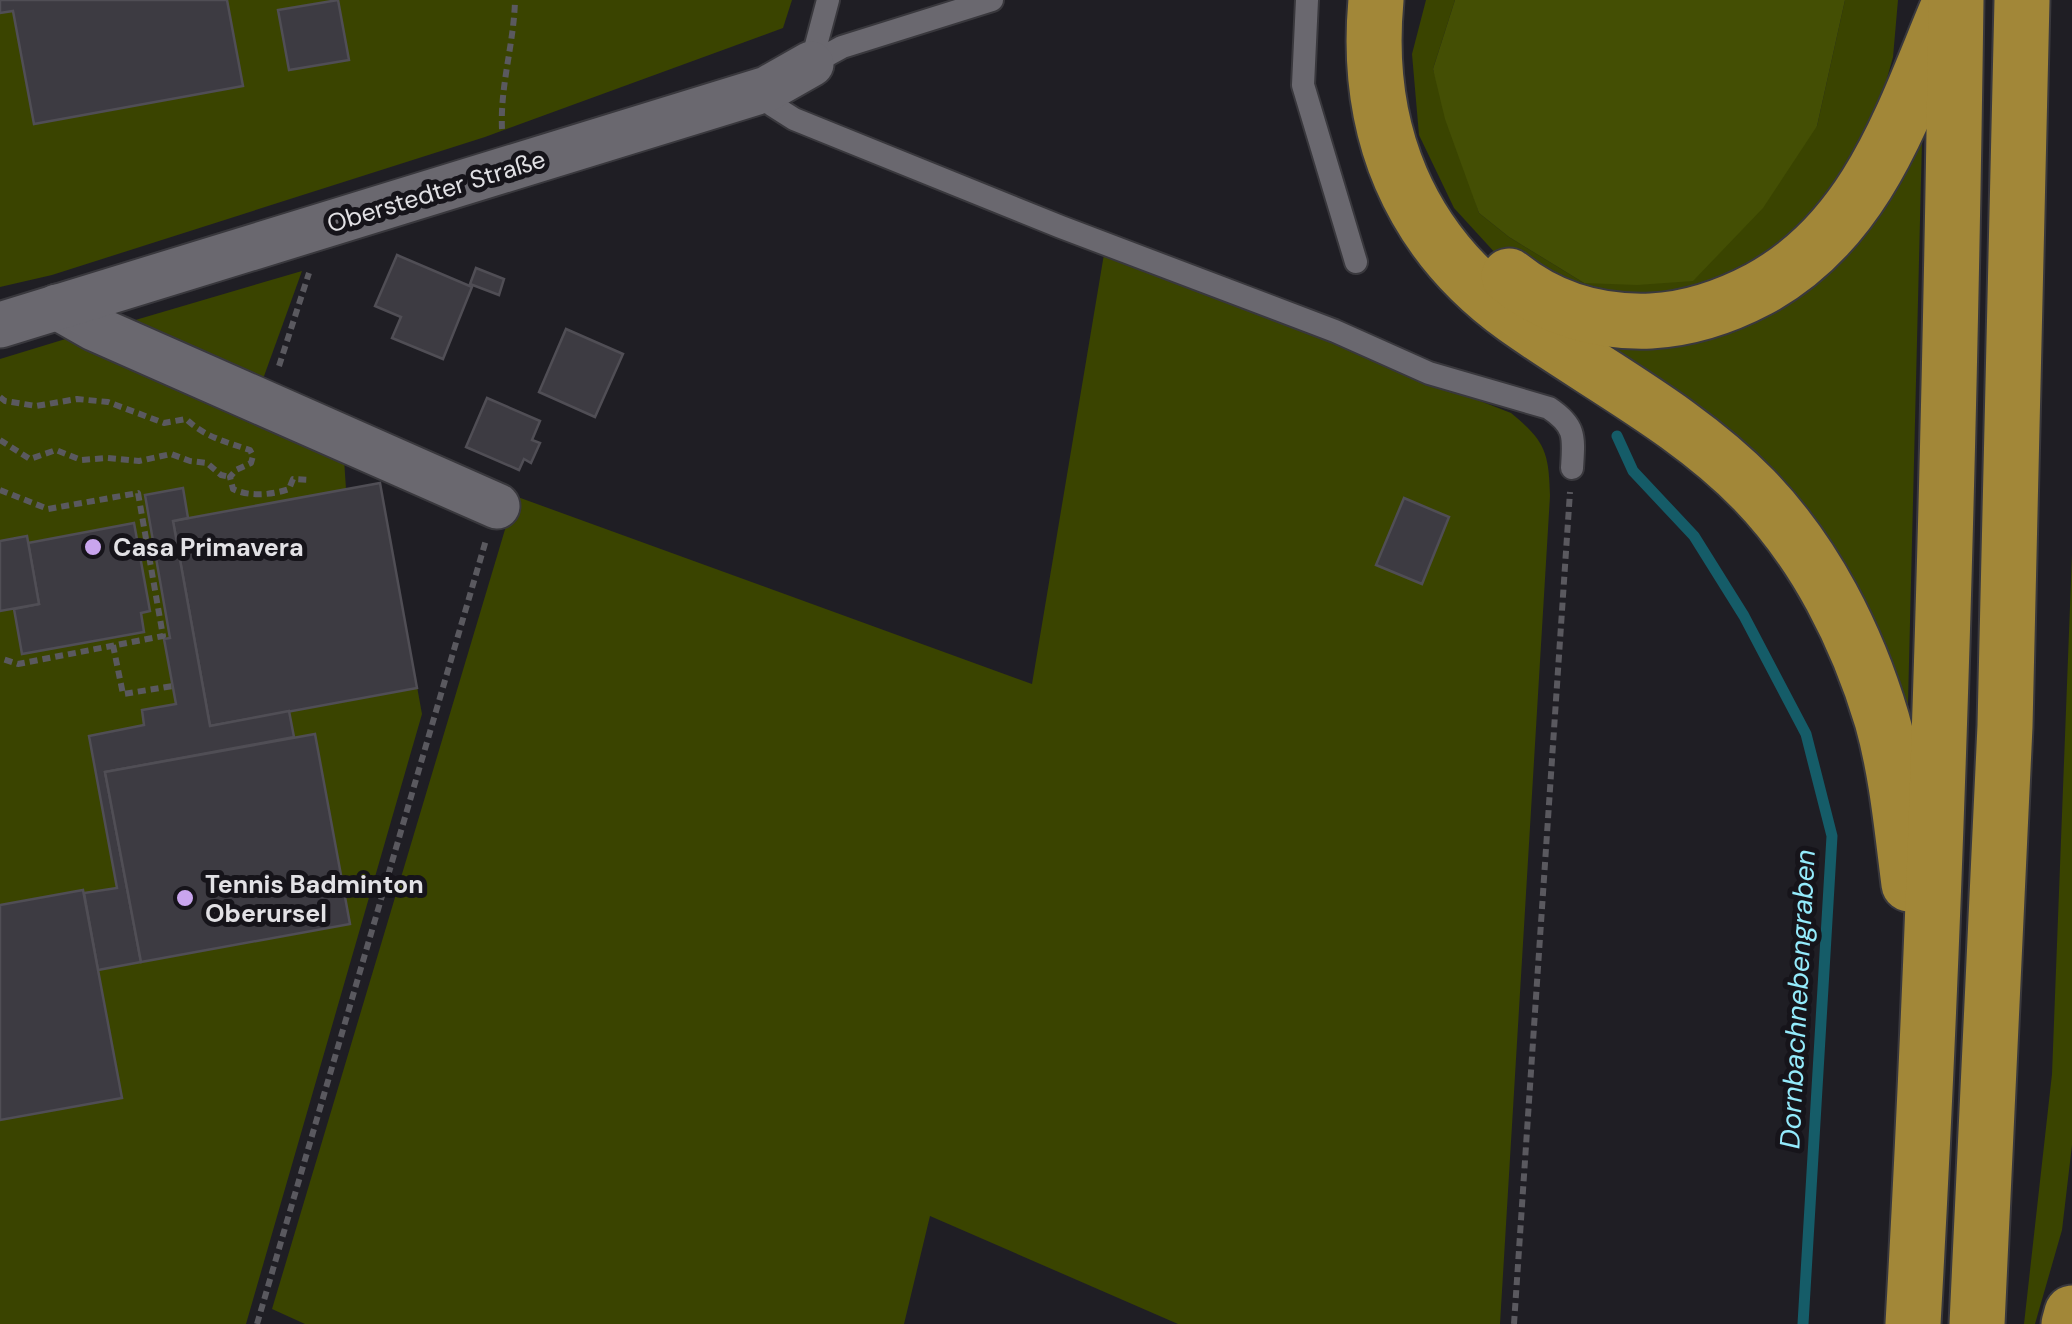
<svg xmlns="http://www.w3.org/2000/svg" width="2072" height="1324" viewBox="0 0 2072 1324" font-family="'DM Sans',sans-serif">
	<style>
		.green { fill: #3a4400 }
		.forest { fill: #444f04 }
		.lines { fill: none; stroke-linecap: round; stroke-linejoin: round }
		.stream { stroke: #155c68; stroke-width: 11 }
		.building { fill: #3d3b42; stroke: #504e55; stroke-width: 2.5 }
		.lane-casing { stroke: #39383d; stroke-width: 26 }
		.street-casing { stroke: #39383d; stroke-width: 49 }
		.highway-casing { stroke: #39383d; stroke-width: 59 }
		.path { stroke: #5a595f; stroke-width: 6; stroke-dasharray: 8 5; stroke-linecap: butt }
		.lane { stroke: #6a686f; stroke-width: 22 }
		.street { stroke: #6a686f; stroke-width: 45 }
		.highway { stroke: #a28738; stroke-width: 55 }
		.poi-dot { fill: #c9a5ee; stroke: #16141a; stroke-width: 4 }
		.labels { text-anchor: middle; stroke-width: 10; stroke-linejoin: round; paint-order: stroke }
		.street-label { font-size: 25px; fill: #e2e1e5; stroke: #16141a }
		.poi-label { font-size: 25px; font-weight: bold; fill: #e2e1e5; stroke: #16141a; text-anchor: start }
		.water-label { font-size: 28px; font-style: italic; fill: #94ebfc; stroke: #16141a }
	</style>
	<rect width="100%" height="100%" fill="#1f1e24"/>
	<g class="green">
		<polygon points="0,0 792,0 783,28 485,137 52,275 0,287"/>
		<polygon points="1426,0 1455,0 1433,69 1479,213 1509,237 1584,283 1817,126 1845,0 1898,0 1893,57 1872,132 1840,199 1735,286 1605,303 1497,255 1454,208 1419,135 1412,54"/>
		<polygon points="1922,140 1907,743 1884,668 1594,348 1744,325 1793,301 1841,259 1886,205 1912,148"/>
		<path d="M1104 254 1511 413C1545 441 1549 452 1550 496L1500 1324H1178L930 1216 904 1324H305L272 1309 515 496 1032 684Z"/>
		<polygon points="302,271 259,390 115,326"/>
		<polygon points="72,337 344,459 346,489 380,483 422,714 246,1324 0,1324 0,359"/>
		<polygon points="2072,554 2072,1145 2062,1230 2035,1324 2024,1324 2052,1074"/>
	</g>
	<polygon class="forest" points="1455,0 1845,0 1817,126 1763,208 1693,281 1637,285 1584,283 1509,237 1479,213 1445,119 1433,69"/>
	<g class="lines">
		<polyline class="stream" points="1617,436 1633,471 1694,536 1744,616 1806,734 1832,836 1803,1324"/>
	</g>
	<g class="building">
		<polygon points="0,0 227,0 243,86 34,124 13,11 0,13"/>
		<polygon points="338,0 349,60 289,70 278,10"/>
		<polygon points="397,255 472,287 443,359 392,338 401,317 375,306"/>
		<polygon points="476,268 504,279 499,295 470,284"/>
		<polygon points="566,329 623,354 595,417 539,392"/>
		<polygon points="487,398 540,421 532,440 540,443 531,463 524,459 519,470 466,447"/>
		<polygon points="380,483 417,688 210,726 173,521"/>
		<polygon points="183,488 188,518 173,521 210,726 289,711 294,737 105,772 141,962 98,970 84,893 117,888 89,736 144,725 142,710 176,704 164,639 170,638 145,495"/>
		<polygon points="1404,498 1449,517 1422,584 1376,565"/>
		<polygon points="134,523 150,611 141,613 144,632 22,654 14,609 39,604 28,543"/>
		<polygon points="27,536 39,604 0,611 0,541"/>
		<polygon points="315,734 350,924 141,962 105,772"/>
		<polygon points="83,890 122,1098 0,1120 0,905"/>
	</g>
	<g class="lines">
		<defs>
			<g id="lane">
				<polyline points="1307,0 1303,85 1356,262"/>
				<polyline points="811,64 842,47 992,0"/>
				<polyline points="811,64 828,0"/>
				<path d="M767 89 772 105 794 119 1061 227 1335 331 1429 373 1549 408C1576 426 1574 437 1572 468"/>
			</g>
			<g id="street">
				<polyline points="57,307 94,328 497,506"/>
				<polyline points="0,325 767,89 811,64"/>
			</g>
			<g id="highway">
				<path d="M1376 0C1364 129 1408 240 1515 317 1595 374 1685 419 1754 490 1815 553 1857 636 1882 720 1897 773 1902 830 1909 884"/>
				<path d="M1509 276C1550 309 1600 323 1651 321 1690 319 1725 307 1759 289 1866 231 1902 117 1946 12"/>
				<path d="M1913 1324C1938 883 1950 442 1956 0"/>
				<polyline points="1977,1324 2005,726 2022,0"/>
				<polyline points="2069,1324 2072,1313"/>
			</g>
		</defs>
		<use href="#lane" class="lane-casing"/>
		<use href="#street" class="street-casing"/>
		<use href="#highway" class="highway-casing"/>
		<g class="path">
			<path d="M502 129C500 85 514 44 515 0"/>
			<polyline points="279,366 309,273"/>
			<path d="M0 397 5 401 36 406 77 399 108 402 164 423 186 419C205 437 226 442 250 450L253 456 251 463 236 470 230 477 233 489C249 497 272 495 289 489L293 479 311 480"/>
			<polyline points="0,440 30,459 56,450 81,460 107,458 139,461 171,454 190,461 207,463 221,475 230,477"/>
			<polyline points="0,490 48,509 138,493 163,636 18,664 0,658"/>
			<polyline points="113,645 123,694 173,686"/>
			<polyline points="257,1324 486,540"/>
			<polyline points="1514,1324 1570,492"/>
		</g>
		<use href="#lane" class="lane"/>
		<use href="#street" class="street"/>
		<use href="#highway" class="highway"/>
	</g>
	<g class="poi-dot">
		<circle cx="93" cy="547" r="10"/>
		<circle cx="185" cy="898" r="10"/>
	</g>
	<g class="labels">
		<g class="street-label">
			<text transform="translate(436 191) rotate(-17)" y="9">Oberstedter Straße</text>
		</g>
		<g class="poi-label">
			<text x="113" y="556">Casa Primavera</text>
			<text x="205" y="893">Tennis Badminton<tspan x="205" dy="29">Oberursel</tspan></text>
		</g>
		<g class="water-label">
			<text transform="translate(1797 999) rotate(-87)" y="10">Dornbachnebengraben</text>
		</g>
	</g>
</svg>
